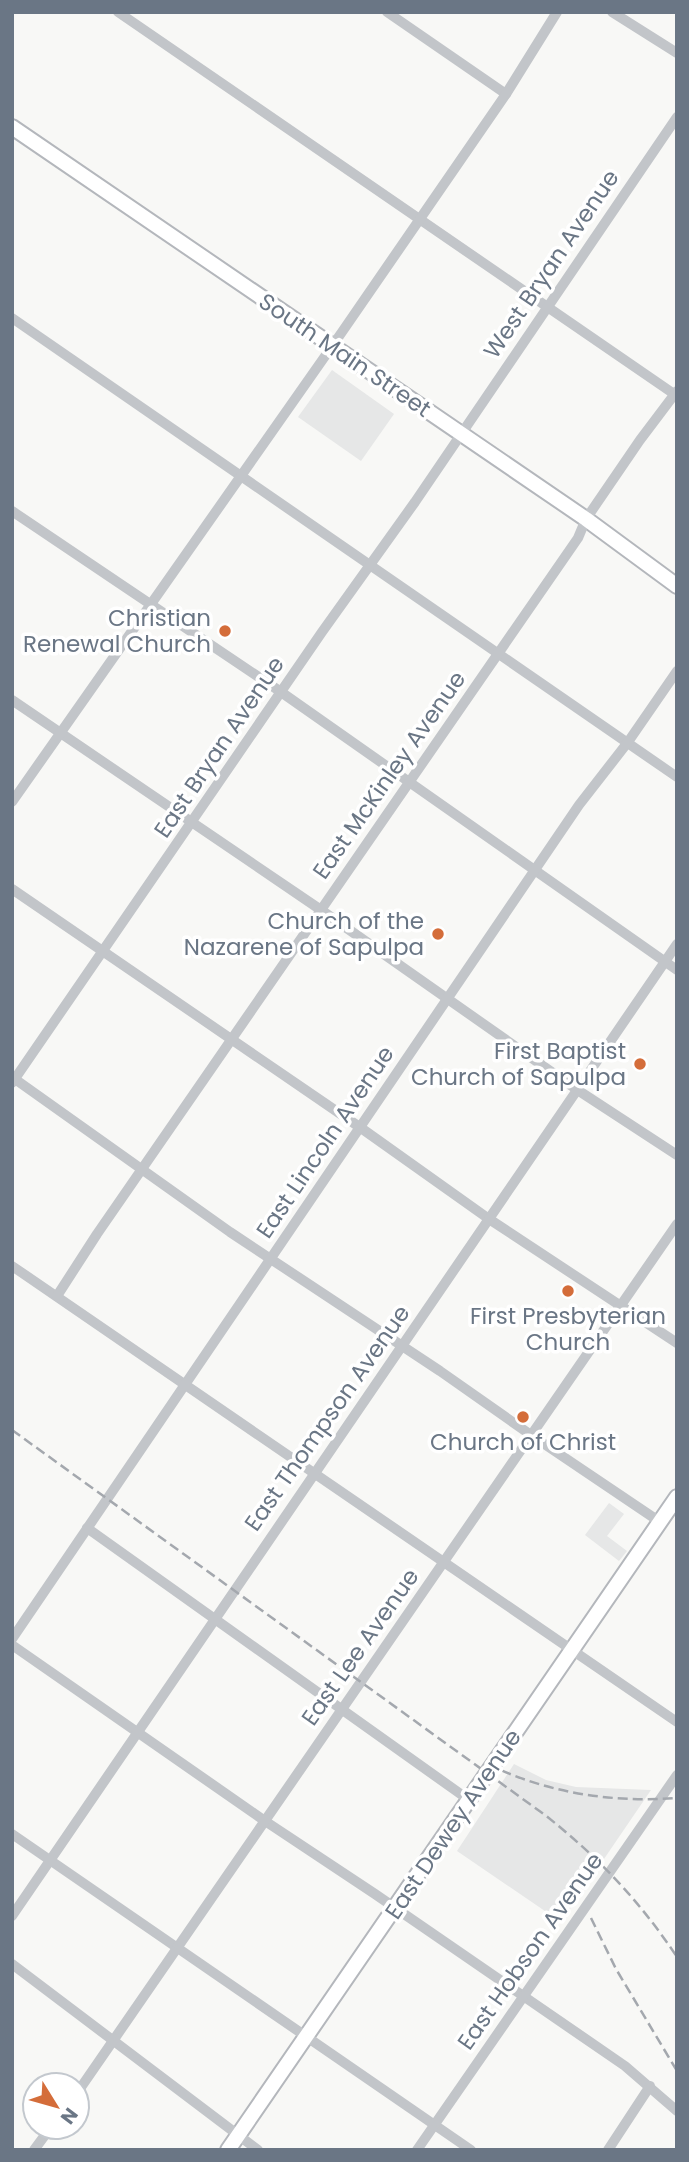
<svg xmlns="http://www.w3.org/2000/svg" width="689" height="2162" viewBox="0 0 689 2162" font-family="Poppins,sans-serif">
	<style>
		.built { fill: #e6e7e7 }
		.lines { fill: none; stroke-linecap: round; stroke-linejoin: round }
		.major-casing { stroke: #b4b7bc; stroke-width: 18 }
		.minor { stroke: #c2c5c9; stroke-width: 10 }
		.major { stroke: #fff; stroke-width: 14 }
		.rail { stroke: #a4a8ae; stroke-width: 2.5; stroke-dasharray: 10 5; stroke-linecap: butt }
		.poi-dot { fill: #d46d3a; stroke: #fff; stroke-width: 2.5 }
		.labels { text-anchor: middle; stroke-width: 7; stroke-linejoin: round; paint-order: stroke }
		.street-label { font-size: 23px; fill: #6a7685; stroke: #fff }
		.poi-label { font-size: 23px; fill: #6a7685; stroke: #fff; text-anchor: end }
	</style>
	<rect width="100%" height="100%" fill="#f8f8f6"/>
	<g class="built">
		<polygon points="332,370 394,414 361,461 298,417"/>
		<polygon points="609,1503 624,1514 607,1536 627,1551 619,1561 585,1535"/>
		<polygon points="514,1764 546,1780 576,1787 651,1790 561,1922 457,1851"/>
	</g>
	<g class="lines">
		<defs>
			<g id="major">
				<polyline points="12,127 586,519 677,586"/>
				<polyline points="228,2150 677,1497"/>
			</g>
		</defs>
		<use href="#major" class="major-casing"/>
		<g class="minor">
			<polyline points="118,12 677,396"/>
			<polyline points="387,12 506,94"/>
			<polyline points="612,12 677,53"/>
			<polyline points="12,318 677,777"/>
			<polyline points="12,511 281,692 677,970"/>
			<polyline points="12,700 321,910 576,1089 677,1155"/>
			<polyline points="12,802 342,332 506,94 557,12"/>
			<polyline points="12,889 361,1128 489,1219 677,1343"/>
			<polyline points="12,1077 230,1232 440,1371 531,1435 660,1522"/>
			<polyline points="12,1083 322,632 415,502 677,117"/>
			<polyline points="12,1266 677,1722"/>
			<polyline points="57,1296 97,1234 578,538 586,519 640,440 677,391"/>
			<polyline points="87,1528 469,1800"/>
			<polyline points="12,1639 579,805 628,742 677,671"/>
			<polyline points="12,1645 265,1821 375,1894 625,2066 677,2111"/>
			<polyline points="12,1834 471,2150"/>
			<polyline points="12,1916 677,944"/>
			<polyline points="12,1964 258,2150"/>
			<polyline points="77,2093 677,1224"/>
			<polyline points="34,2150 51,2127"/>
			<polyline points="417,2150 677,1775"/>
			<polyline points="608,2150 650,2086"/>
		</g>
		<use href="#major" class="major"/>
		<g class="rail">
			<path d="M12 1430 545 1815C598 1857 639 1900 677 1957"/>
			<path d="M488 1764C546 1793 613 1803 677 1798"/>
			<polyline points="591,1918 616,1969 677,2071"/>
		</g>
	</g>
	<g class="poi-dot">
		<circle cx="225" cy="631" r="7"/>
		<circle cx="438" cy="934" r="7"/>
		<circle cx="640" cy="1064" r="7"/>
		<circle cx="568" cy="1291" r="7"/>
		<circle cx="523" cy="1417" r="7"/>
	</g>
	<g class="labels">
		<g class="street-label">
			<text transform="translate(551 264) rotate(-56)" y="8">West Bryan Avenue</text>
			<text transform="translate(345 355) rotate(34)" y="8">South Main Street</text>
			<text transform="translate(219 747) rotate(-56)" y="8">East Bryan Avenue</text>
			<text transform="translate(389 775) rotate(-55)" y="8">East McKinley Avenue</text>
			<text transform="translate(325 1142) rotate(-56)" y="8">East Lincoln Avenue</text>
			<text transform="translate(327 1418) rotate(-55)" y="8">East Thompson Avenue</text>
			<text transform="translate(360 1647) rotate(-55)" y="8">East Lee Avenue</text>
			<text transform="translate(453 1824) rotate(-56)" y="8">East Dewey Avenue</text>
			<text transform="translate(530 1951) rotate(-55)" y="8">East Hobson Avenue</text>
		</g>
		<g class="poi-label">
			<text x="211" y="626">Christian<tspan x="211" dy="26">Renewal Church</tspan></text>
			<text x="424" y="929">Church of the<tspan x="424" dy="26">Nazarene of Sapulpa</tspan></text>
			<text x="626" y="1059">First Baptist<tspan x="626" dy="26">Church of Sapulpa</tspan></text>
			<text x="568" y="1324" text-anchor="middle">First Presbyterian<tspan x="568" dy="26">Church</tspan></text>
			<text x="523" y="1450" text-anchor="middle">Church of Christ</text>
		</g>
	</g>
	<rect width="689" height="2162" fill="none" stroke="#6a7685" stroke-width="28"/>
	<g transform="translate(56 2106) rotate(127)"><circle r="33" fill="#ffffff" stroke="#c3c8ce" stroke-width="2"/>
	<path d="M0-5L12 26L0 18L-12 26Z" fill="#d46d3a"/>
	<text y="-10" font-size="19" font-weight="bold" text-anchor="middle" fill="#6a7685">N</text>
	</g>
</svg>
